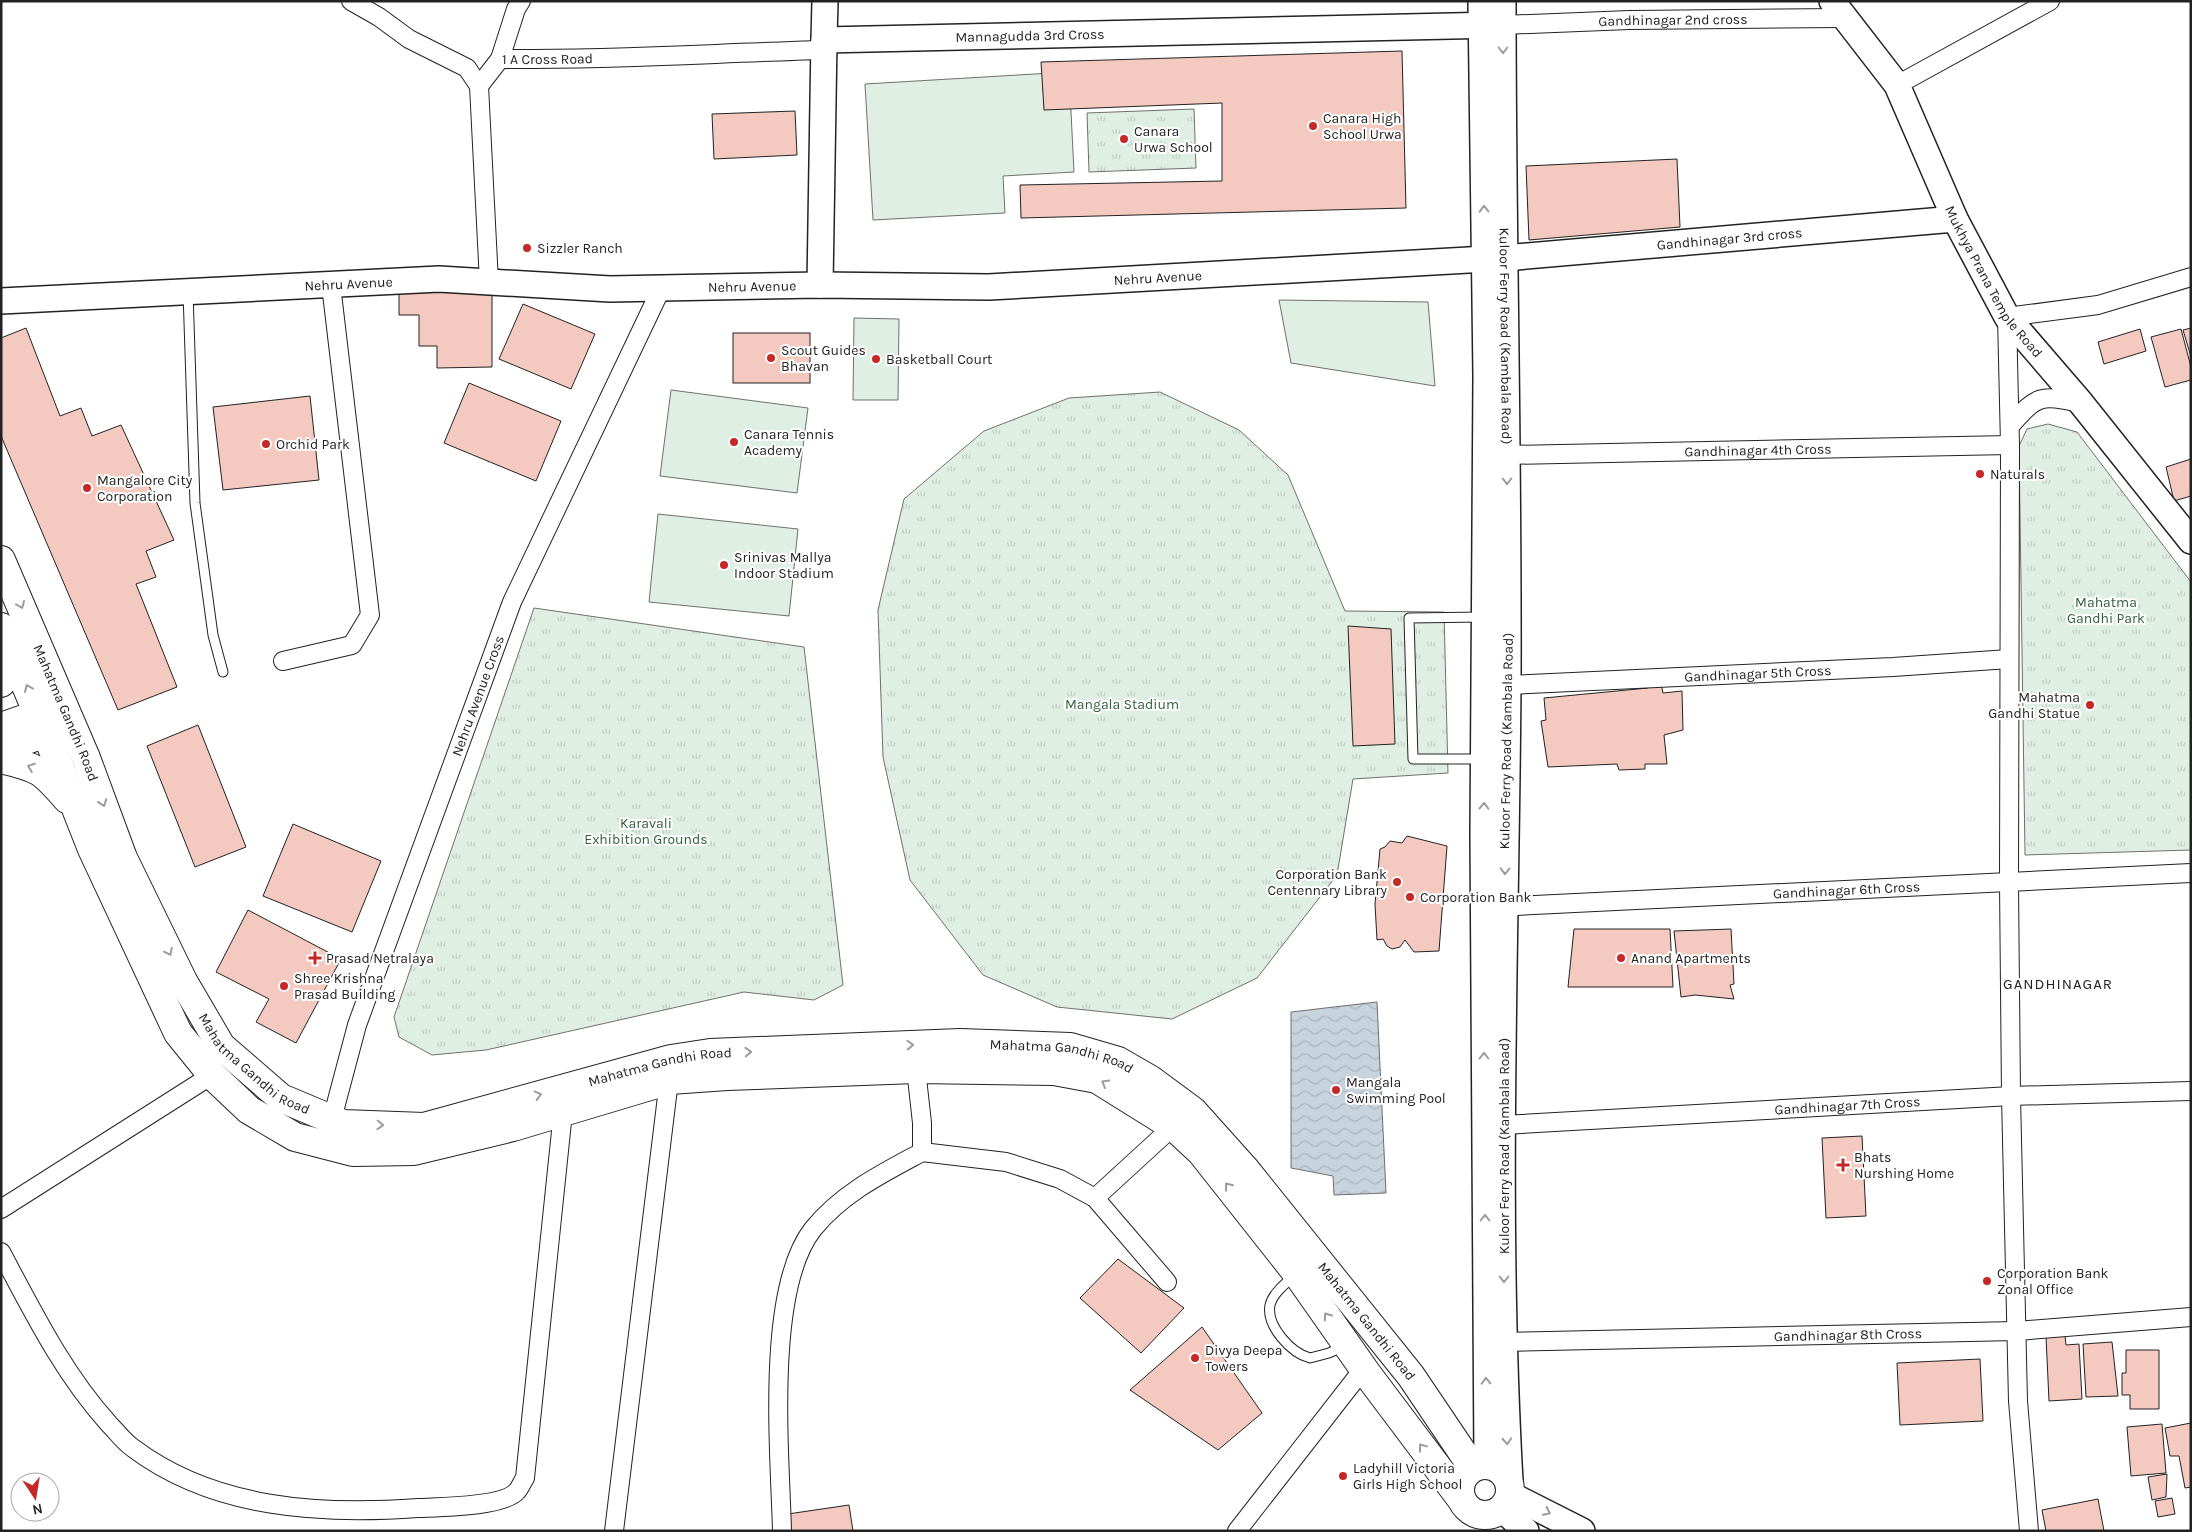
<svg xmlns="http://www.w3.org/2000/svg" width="2192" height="1532" viewBox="0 0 2192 1532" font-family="Karla,sans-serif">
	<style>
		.park { fill: url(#park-tufts); stroke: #6f6f6f }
		.garden { fill: #e0efe3; stroke: #6f6f6f }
		.water { fill: url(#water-waves); stroke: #6f6f6f }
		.building { fill: #f3c9c0; stroke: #222 }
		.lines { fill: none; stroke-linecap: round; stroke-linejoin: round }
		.lane-casing { stroke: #222; stroke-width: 11 }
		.street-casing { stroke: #222; stroke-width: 20 }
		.secondary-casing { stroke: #222; stroke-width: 28 }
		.primary-casing { stroke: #222; stroke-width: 30 }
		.lane { stroke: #fff; stroke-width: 9 }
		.street { stroke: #fff; stroke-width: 18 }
		.secondary { stroke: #fff; stroke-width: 25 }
		.primary { stroke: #fff; stroke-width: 28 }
		.oneway { stroke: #9c9c9c }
		.poi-dot { fill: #c62828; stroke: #fff; stroke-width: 2 }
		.labels { text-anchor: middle; stroke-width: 4; stroke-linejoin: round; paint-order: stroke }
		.street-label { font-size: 14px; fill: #222; stroke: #fff }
		.poi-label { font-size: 14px; fill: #222; stroke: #fff; text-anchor: start }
		.park-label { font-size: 14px; fill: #2f5e38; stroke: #fff }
		.neighbourhood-label { font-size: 15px; letter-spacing: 1px; fill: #222; stroke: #fff }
	</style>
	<defs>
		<pattern id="park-tufts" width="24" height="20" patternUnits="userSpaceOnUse" patternTransform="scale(1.25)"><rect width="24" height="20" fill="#e0efe3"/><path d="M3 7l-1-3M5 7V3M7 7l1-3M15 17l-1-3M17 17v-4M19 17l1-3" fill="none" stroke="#c0cdc2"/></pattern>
		<pattern id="water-waves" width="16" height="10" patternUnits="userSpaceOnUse" patternTransform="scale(1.25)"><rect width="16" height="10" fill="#c7d3dd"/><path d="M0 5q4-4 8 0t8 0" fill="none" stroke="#abb5bd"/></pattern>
	</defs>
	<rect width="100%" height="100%" fill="#fff"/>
	<g class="park">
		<polygon points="1194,109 1196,168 1089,172 1087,113"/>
		<polygon points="1160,392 1239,430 1288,475 1345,611 1444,612 1448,773 1353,779 1337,875 1257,978 1172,1019 1057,1007 983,975 910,880 883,757 878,610 904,499 984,431 1069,398"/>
		<polygon points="2048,424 2077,432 2191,582 2191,850 2025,855 2019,446 2027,429"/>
		<polygon points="534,608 804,647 843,985 814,1000 744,992 486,1050 432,1055 399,1037 394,1017"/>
	</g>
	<g class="garden">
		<polygon points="1069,72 1074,172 1003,176 1005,213 873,220 865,84"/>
		<polygon points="1279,300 1428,302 1435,386 1291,363"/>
		<polygon points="854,318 899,319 898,400 853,400"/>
		<polygon points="671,390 808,408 797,493 660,476"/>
		<polygon points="658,514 798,529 789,616 649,602"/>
	</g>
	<polygon class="water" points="1377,1002 1386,1193 1334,1195 1333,1176 1291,1168 1291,1012"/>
	<g class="building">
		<polygon points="1402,51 1406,208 1021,218 1020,185 1222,181 1222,103 1044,110 1041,62"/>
		<polygon points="795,111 797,155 714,159 712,114"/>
		<polygon points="1677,159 1680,227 1529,240 1526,166"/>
		<polygon points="399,290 492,290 492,367 437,368 437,346 419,346 419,315 399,315"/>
		<polygon points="523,304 595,334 571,389 499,359"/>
		<polygon points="26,328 60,416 81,408 92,436 121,425 174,540 146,551 156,577 136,584 177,687 118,710 1,436 1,338"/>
		<polygon points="2191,328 2191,357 2183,330"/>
		<polygon points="2140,329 2146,351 2104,364 2098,342"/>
		<polygon points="2181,329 2191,367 2191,380 2165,387 2151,337"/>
		<rect x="733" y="333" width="77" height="50"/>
		<polygon points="469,383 561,421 536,481 444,443"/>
		<polygon points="310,396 319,480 223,490 213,407"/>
		<polygon points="2191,459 2191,496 2174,501 2166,467"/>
		<polygon points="1348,626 1391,629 1395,744 1353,746"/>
		<polygon points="1661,683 1663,693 1682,691 1683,730 1664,735 1667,764 1645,764 1645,769 1619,770 1617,764 1548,767 1541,721 1546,720 1544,698 1648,688 1648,685"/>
		<polygon points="198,725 246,847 195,867 147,746"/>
		<polygon points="293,824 381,861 352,932 263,896"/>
		<polygon points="1407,836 1447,846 1439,951 1414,952 1405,940 1400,947 1392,949 1387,946 1383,939 1377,940 1375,904 1380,849 1385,847 1390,841 1402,843"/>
		<polygon points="248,910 341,959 296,1043 256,1022 269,999 216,972"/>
		<polygon points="1574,929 1670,929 1673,987 1568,987"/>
		<polygon points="1731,929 1734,984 1730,985 1734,999 1695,995 1681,997 1674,931"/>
		<polygon points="1862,1136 1866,1216 1826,1218 1822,1138"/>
		<polygon points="1118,1259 1184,1308 1141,1353 1080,1298"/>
		<polygon points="1202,1327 1262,1413 1218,1450 1130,1390"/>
		<polygon points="2065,1336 2066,1345 2079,1344 2082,1399 2049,1401 2046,1337"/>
		<polygon points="2112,1342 2118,1396 2086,1397 2083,1344"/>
		<polygon points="2126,1350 2159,1350 2159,1409 2130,1409 2130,1395 2122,1395 2122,1373 2126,1373"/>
		<polygon points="1980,1359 1983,1421 1900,1425 1897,1363"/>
		<polygon points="2191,1423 2191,1487 2185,1488 2179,1456 2170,1456 2165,1428"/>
		<polygon points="2162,1424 2166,1473 2131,1476 2127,1427"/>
		<polygon points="2167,1474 2166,1497 2152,1500 2148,1477"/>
		<polygon points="2172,1498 2175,1514 2158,1517 2155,1501"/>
		<polygon points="2098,1499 2104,1531 2046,1531 2042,1510"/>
		<polygon points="849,1505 853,1531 783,1531 781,1515"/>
	</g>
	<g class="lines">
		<defs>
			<g id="lane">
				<polyline points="188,292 195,503 213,635 223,672"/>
				<polyline points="1483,759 1413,759 1409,618 1483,617"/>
				<path d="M1295 1275C1286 1283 1273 1293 1270 1305 1266 1326 1291 1353 1310 1358L1329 1353 1344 1346"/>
			</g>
			<g id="street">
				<polyline points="351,1 379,17 409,39 467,68 479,86"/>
				<path id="s1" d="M1503 25 1629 20 1844 18"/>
				<polyline points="500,59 516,9 521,1"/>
				<polyline points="1897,85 2050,1"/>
				<path id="s2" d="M489 282 479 86 500 59C608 60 716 53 824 50"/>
				<path d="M2010 426C2038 394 2040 395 2081 403"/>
				<path id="s3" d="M1507 455 2010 445"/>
				<polyline points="283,661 352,645 370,615 331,285"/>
				<path id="s4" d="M1508 685 1893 667 2009 659"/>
				<path id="s5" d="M1495 907 2191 873"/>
				<path id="s6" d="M332 1119 357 1025 512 602 661 289"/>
				<path id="s7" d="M1504 1125 2011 1096 2191 1091"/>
				<polyline points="922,1152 1006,1162 1060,1179 1095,1198 1167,1282"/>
				<polyline points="1095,1198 1179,1121"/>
				<polyline points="1,1209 212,1075"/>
				<path d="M1 1252C33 1312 63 1373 109 1424 117 1432 124 1442 133 1448 214 1509 320 1515 418 1508 439 1507 504 1507 517 1491 520 1488 522 1482 525 1478L563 1112"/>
				<path id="s8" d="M1503 1342 2017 1331 2191 1317"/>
				<polyline points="614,1531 670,1072"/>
				<path d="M782 1531C780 1453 765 1290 813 1229 842 1193 883 1173 922 1152V1123L916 1069"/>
				<polyline points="1237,1531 1357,1377 1368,1375"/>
				<polyline points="2029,1531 2018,1401 2011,1096 2009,883 2010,445 2007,317 2098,305 2191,277"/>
			</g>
			<g id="secondary">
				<polyline points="1481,1 1486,376 1483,834 1487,1464"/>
				<path id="s9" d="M1503 1C1503 229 1509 457 1508 685 1506 950 1495 1216 1510 1481"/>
				<path id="s10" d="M1832 1 1897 85 1955 219 2007 317 2081 403 2191 541"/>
				<polyline points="824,40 825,1"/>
				<path id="s11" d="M820 285 824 40 1497 25"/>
				<path id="s12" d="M1 301 439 279 610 289 820 285 989 287 1504 258 1955 219"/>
				<polyline points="1511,1495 1582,1531"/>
				<polyline points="1502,1509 1526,1531"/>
			</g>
			<g id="primary">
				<path id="s13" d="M1 560 86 758 123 858 183 981 221 1046 281 1098 343 1124 424 1127 671 1059 710 1053 960 1043 1070 1047 1118 1061 1151 1080 1193 1111 1245 1169 1411 1376 1473 1468"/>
				<polyline points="1,627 47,735 92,849 178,1033 212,1075 249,1110 295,1137 353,1152 414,1151 513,1127 670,1080 727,1076 916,1069 1054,1071 1097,1079 1174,1127 1201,1152 1295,1271 1368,1375 1462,1500"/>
				<polyline points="1,683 5,640"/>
				<polyline points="1,727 55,708"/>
				<polyline points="1,750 63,726"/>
				<path d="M1 759C39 768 42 770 67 799"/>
				<circle cx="1485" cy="1490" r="25"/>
			</g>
		</defs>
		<use href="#lane" class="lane-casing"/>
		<use href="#street" class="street-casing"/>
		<use href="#secondary" class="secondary-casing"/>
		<use href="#primary" class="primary-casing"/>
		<use href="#lane" class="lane"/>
		<use href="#street" class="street"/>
		<use href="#secondary" class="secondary"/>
		<use href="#primary" class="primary"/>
	</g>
	<defs><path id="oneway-chevron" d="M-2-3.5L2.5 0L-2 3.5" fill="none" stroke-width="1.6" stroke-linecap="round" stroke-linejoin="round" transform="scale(1.25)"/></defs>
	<g class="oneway">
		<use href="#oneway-chevron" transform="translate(1503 50) rotate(90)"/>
		<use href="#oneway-chevron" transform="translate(1484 209) rotate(-91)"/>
		<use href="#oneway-chevron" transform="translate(1507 481) rotate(90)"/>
		<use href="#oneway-chevron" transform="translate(21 605) rotate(67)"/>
		<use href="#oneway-chevron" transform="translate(28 688) rotate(-113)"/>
		<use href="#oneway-chevron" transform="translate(31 767) rotate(-159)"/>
		<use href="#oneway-chevron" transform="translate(103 803) rotate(70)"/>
		<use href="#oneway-chevron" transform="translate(1484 806) rotate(-89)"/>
		<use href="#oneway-chevron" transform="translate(1505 871) rotate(91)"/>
		<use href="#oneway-chevron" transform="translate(169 952) rotate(64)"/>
		<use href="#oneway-chevron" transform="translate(910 1045) rotate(-2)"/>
		<use href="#oneway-chevron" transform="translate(748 1052) rotate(-2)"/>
		<use href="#oneway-chevron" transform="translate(1484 1056) rotate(-90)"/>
		<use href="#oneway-chevron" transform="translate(1105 1083) rotate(-150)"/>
		<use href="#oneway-chevron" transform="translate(538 1095) rotate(-15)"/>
		<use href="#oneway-chevron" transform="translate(380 1125) rotate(2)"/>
		<use href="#oneway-chevron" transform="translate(1228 1186) rotate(-128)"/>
		<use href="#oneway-chevron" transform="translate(1485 1218) rotate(-90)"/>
		<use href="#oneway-chevron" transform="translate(1504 1279) rotate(90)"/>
		<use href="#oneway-chevron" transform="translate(1327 1316) rotate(-125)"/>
		<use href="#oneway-chevron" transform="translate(1486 1381) rotate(-91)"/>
		<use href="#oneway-chevron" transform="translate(1507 1441) rotate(87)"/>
		<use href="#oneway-chevron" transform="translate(1422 1447) rotate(-127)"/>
		<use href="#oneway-chevron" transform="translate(1547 1512) rotate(26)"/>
	</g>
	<g class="poi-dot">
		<circle cx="1313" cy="126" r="5"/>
		<circle cx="1124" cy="139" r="5"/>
		<circle cx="527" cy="248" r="5"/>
		<circle cx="771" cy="358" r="5"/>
		<circle cx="876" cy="359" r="5"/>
		<circle cx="734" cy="442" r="5"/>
		<circle cx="266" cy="444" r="5"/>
		<circle cx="1980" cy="474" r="5"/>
		<circle cx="87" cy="488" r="5"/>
		<circle cx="724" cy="565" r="5"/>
		<circle cx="2090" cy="705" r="5"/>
		<circle cx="1397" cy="882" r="5"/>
		<circle cx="1410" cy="897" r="5"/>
		<path d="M312.5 950.5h5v5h5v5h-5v5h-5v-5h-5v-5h5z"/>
		<circle cx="1621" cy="958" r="5"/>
		<circle cx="284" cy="986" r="5"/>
		<circle cx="1336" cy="1090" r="5"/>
		<path d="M1840.5 1157.5h5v5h5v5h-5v5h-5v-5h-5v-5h5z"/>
		<circle cx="1987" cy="1281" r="5"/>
		<circle cx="1195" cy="1358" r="5"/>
		<circle cx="1343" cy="1476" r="5"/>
	</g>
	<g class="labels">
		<g class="street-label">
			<text dy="5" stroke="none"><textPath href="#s1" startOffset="170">Gandhinagar 2nd cross</textPath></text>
			<text dy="5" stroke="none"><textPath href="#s11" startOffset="451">Mannagudda 3rd Cross</textPath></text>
			<text dy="5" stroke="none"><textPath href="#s2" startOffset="278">1 A Cross Road</textPath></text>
			<text dy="5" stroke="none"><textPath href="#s12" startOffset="1731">Gandhinagar 3rd cross</textPath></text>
			<text dy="5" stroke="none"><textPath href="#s12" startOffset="1158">Nehru Avenue</textPath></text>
			<text dy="5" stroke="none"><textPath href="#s10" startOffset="326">Mukhya Prana Temple Road</textPath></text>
			<text dy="5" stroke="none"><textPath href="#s12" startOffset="348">Nehru Avenue</textPath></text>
			<text dy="5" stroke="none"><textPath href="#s12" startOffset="752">Nehru Avenue</textPath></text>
			<text dy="5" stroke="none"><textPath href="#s9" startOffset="335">Kuloor Ferry Road (Kambala Road)</textPath></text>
			<text dy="5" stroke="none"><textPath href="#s3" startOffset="251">Gandhinagar 4th Cross</textPath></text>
			<text dy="5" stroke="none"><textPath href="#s4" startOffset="250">Gandhinagar 5th Cross</textPath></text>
			<text dy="5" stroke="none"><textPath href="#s6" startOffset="448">Nehru Avenue Cross</textPath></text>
			<text dy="5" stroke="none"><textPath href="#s13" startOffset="166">Mahatma Gandhi Road</textPath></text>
			<text transform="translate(1506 741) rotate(-89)" y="5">Kuloor Ferry Road (Kambala Road)</text>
			<text dy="5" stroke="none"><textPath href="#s5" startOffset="352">Gandhinagar 6th Cross</textPath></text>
			<text dy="5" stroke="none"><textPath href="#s13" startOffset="1411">Mahatma Gandhi Road</textPath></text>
			<text dy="5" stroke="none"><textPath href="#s13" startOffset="571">Mahatma Gandhi Road</textPath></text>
			<text dy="5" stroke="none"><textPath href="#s13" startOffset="1006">Mahatma Gandhi Road</textPath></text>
			<text dy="5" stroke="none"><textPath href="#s7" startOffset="344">Gandhinagar 7th Cross</textPath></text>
			<text transform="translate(1504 1146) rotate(-90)" y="5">Kuloor Ferry Road (Kambala Road)</text>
			<text dy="5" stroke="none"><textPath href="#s13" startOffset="1831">Mahatma Gandhi Road</textPath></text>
			<text dy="5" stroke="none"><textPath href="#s8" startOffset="345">Gandhinagar 8th Cross</textPath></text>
		</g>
		<g class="poi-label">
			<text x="1323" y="123">Canara High<tspan x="1323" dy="16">School Urwa</tspan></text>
			<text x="1134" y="136">Canara<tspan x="1134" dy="16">Urwa School</tspan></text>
			<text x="537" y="253">Sizzler Ranch</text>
			<text x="781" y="355">Scout Guides<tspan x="781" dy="16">Bhavan</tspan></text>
			<text x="886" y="364">Basketball Court</text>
			<text x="744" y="439">Canara Tennis<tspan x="744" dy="16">Academy</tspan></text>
			<text x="276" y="449">Orchid Park</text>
			<text x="1990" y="479">Naturals</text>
			<text x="97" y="485">Mangalore City<tspan x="97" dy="16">Corporation</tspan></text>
			<text x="734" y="562">Srinivas Mallya<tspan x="734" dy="16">Indoor Stadium</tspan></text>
			<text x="2080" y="702" text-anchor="end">Mahatma<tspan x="2080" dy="16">Gandhi Statue</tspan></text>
			<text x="1387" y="879" text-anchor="end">Corporation Bank<tspan x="1387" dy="16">Centennary Library</tspan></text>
			<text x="1420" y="902">Corporation Bank</text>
			<text x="326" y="963">Prasad Netralaya</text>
			<text x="1631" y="963">Anand Apartments</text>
			<text x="294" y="983">Shree Krishna<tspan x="294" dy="16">Prasad Building</tspan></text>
			<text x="1346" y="1087">Mangala<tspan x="1346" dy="16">Swimming Pool</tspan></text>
			<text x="1854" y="1162">Bhats<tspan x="1854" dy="16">Nurshing Home</tspan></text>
			<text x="1997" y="1278">Corporation Bank<tspan x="1997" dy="16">Zonal Office</tspan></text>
			<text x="1205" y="1355">Divya Deepa<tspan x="1205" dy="16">Towers</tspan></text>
			<text x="1353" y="1473">Ladyhill Victoria<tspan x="1353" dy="16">Girls High School</tspan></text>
		</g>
		<g class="park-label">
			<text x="2106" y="607">Mahatma<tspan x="2106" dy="16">Gandhi Park</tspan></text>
			<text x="1122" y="709">Mangala Stadium</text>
			<text x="646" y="828">Karavali<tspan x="646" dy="16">Exhibition Grounds</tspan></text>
		</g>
		<g class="neighbourhood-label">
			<text x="2058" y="989">GANDHINAGAR</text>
		</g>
	</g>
	<rect width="2192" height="1532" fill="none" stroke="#222222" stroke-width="5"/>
	<g transform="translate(35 1497) rotate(168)"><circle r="24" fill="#ffffff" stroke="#a7a7a7"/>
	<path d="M0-4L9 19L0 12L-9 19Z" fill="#c62828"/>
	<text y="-8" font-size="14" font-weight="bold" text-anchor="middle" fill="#222222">N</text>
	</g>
</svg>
